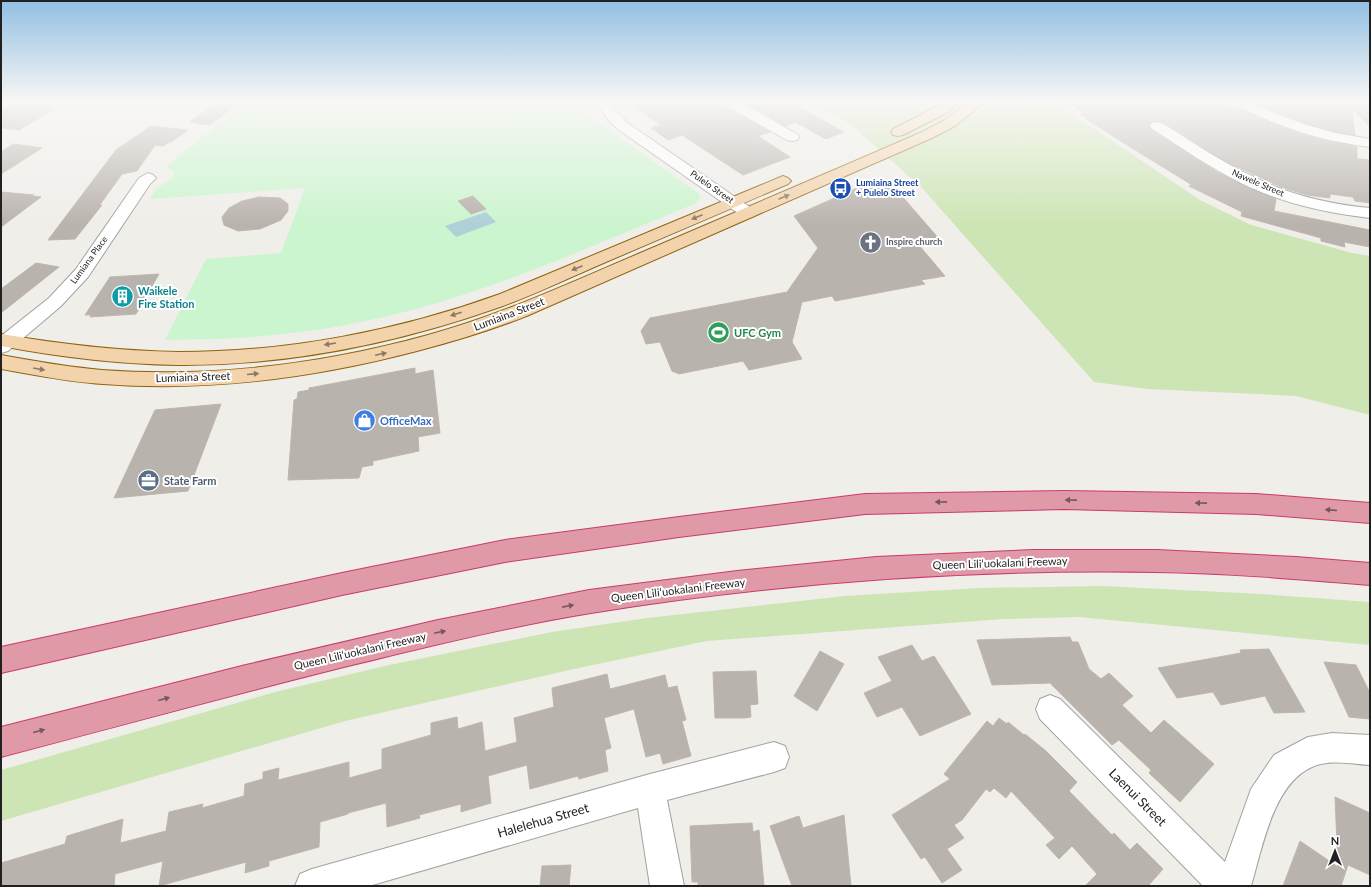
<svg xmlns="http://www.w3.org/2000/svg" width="1371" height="887" viewBox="0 0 1371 887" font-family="Lato,sans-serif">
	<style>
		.grass { fill: #cde5b4 }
		.park { fill: #cbf5ce }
		.water { fill: #aed0d9 }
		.building { fill: #b9b3ae; stroke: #c1b5ac }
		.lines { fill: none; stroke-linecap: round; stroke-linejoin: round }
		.minor-casing { stroke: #a2a2a2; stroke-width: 2 }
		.major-casing { stroke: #8e6310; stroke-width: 2 }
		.highway-casing { stroke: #ca3a6d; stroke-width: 2 }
		.minor { fill: #fff; fill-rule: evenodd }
		.major { fill: #f3d3ab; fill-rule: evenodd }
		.highway { fill: #df99a7; fill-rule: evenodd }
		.oneway { fill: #8a7a66 }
		.oneway2 { fill: #76575d }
		.labels { text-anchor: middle; stroke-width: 4; stroke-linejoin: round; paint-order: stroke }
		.far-transit-label { font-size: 9px; font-weight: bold; fill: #164399; stroke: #fff; text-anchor: start }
		.far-street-label { font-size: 9px; fill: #212121; stroke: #fff }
		.far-worship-label { font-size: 9px; font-weight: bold; fill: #5b616d; stroke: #fff; text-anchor: start }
		.culture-label { font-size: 11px; font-weight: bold; fill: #0d838f; stroke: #fff; text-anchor: start }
		.street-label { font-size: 11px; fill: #212121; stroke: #fff }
		.leisure-label { font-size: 11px; font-weight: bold; fill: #27864d; stroke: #fff; text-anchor: start }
		.shop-label { font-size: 11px; font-weight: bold; fill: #366cbe; stroke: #fff; text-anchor: start }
		.service-label { font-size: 11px; font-weight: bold; fill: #4e5e75; stroke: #fff; text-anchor: start }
		.near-street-label { font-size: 13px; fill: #212121; stroke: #fff }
	</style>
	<rect width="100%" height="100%" fill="#f0eee9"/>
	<g class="grass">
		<polygon points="805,101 1053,101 1200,200 1251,225 1352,253 1370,256 1370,415 1296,396 1148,389 1094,382 922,188 850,124"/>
		<polygon points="1103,586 1261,594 1370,602 1370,645 1079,617 1004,619 707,641 574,669 345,721 1,821 1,770 275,692 389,665 552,632 647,618 845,596 978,588"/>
	</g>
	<path class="park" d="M250 101H569L698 193 701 197 697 202 692 205C617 235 543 269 466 294 405 314 339 329 274 335 238 339 202 339 165 340L206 259 281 253 305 188 150 199 156 189 172 178 174 173 172 170 166 167 189 147Z"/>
	<polygon class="water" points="486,212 496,222 456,237 445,226"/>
	<g class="building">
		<polygon points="16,101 63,101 50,108 55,109 19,130 1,128 1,110"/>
		<polygon points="219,101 242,101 209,125 189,122"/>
		<polygon points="626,101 720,101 722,105 770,132 758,136 790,157 743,175 682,135 668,140 651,128 661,125"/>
		<polygon points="741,101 789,101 844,132 826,139 795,122 786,126"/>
		<polygon points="1067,101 1174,101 1182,105 1199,101 1217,101 1231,108 1236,110 1239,109 1295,132 1324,140 1357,147 1357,159 1370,160 1370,203 1355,201 1353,197 1330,194 1330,198 1307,195 1281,187 1229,163 1163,122 1152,122 1149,125 1151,130 1217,172 1256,191 1276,199 1274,211 1370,230 1370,247 1344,242 1345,247 1321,241 1321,238 1241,216 1242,212 1189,186 1192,185 1119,140 1086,119 1088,117 1080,115 1083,112"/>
		<polygon points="1268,101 1370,101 1370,127 1352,109 1355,135 1336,132 1307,124 1258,104"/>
		<polygon points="151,126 188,130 171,142 169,142 163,146 155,145 137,171 122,174 99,206 102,205 75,239 48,240 116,150"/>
		<polygon points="13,144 42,148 1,174 1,152"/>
		<polygon points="888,180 940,240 918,244 945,276 921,280 925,284 851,298 835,301 832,296 802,302 792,342 802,359 749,370 743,361 679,374 672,371 660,342 646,344 641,331 650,318 787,292 818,248 794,216 866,184"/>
		<polygon points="1,192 34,195 32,196 41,197 1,227"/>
		<polygon points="473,196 486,209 471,214 458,201"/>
		<polygon points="259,197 280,198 288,204 288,211 281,220 260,229 238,231 224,225 222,217 229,208 242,201"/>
		<polygon points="36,263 59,267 1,313 1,289"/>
		<polygon points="159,274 136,314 90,317 91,315 85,315 110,277"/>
		<polygon points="415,368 415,374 433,370 440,433 418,437 419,451 373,461 373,465 362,467 359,478 288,480 294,400 297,399 298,392 309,390 309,388"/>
		<polygon points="221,404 188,491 114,498 155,410"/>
		<polygon points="1070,637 1072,642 1078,642 1089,669 1101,679 1109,673 1133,696 1122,705 1151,733 1164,720 1214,764 1180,802 1149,773 1151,770 1119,740 1112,745 1050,683 992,685 977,640"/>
		<polygon points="912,645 922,661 934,656 971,714 920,736 902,707 877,717 864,693 892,681 878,657"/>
		<polygon points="1269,649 1305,712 1274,713 1265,696 1221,705 1213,692 1177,698 1158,668 1241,653 1240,650"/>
		<polygon points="820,651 844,664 817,711 794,696"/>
		<polygon points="1324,662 1356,665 1370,693 1370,719 1349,717"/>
		<polygon points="756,671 758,704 750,705 751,717 744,718 715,718 713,672"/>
		<polygon points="607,674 610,689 665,675 668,688 677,686 686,720 682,721 691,756 663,764 660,753 646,757 634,709 604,718 611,748 605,750 608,771 579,779 578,776 530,789 527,765 488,776 491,803 461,812 461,804 419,815 420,818 387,827 386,803 348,813 348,814 320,822 319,847 269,861 269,866 245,873 246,862 159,886 163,861 115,874 114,886 1,886 1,863 65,844 67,836 123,819 120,843 166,831 169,812 203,804 202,808 244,796 245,784 263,779 263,772 279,768 278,780 349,762 349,778 382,769 382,749 431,735 431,723 457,717 458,729 482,722 485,751 517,742 514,718 554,707 552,688"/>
		<polygon points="999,718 1007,724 1008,722 1024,735 1025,734 1046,751 1077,782 1069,791 1112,835 1114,833 1130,850 1137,843 1163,869 1148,886 1085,886 1097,874 1072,846 1059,859 1046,845 1055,838 1011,791 1006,798 994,788 990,792 986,789 962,820 954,825 964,838 947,849 962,870 942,883 925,857 921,859 892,815 950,779 944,774 987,721 993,726"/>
		<polygon points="1335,797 1370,813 1370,875 1348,865 1341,886 1283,886 1300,841 1338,867"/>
		<polygon points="844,815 851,886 792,886 770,826 799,816 803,828"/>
		<polygon points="752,823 753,832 759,830 764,886 698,886 698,882 692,882 690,826"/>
		<polygon points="571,865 569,886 540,886 542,866"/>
	</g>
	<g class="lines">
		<defs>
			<g id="minor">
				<polygon points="595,101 609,101 619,115 629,124 754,210 756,213 754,216 748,218 742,216 619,130 609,121"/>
				<polygon points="721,101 738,101 797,134 799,137 797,140 792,141 787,140 723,104"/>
				<path d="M1231 101H1248L1274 113 1307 125 1336 133 1370 139V147C1329 142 1290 131 1252 113 1246 110 1236 107 1231 101Z"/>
				<path d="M1157 122 1162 123C1191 141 1220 161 1252 176 1289 195 1329 204 1370 208V218C1325 213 1281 203 1241 183 1210 168 1181 147 1152 129L1150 126 1152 123Z"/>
				<polygon points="148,173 153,175 156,178 150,184 88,277 61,306 8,351 1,353 1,336 49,298 76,269 139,178"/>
				<path d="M1050 695 1060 699 1225 862 1251 789 1274 755 1308 737 1332 733 1370 735V765C1352 764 1329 759 1312 767 1273 784 1262 849 1251 886H1203L1040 719 1036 709 1040 699Z"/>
				<polygon points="774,742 785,746 789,757 785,768 774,772 667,800 684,886 650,886 638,808 369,886 295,886 300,874 312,869 650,774"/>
			</g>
			<g id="major">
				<polygon points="944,101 959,101 950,111 903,135 898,136 893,135 891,132 893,129 940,105"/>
				<path d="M970 101H986L955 126 932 138 529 315C492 330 455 341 417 351 314 378 209 392 103 384 68 382 35 375 1 369V355C34 361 68 367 102 370 211 378 323 364 428 335 504 314 574 281 645 251 738 211 830 172 922 132L945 120Z"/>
				<path d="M783 176 788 178 791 181 788 184C728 210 667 236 606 262 571 277 536 294 500 307 398 343 286 366 177 365 118 364 59 357 1 346V334C60 344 119 351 179 352 287 352 398 331 500 294Z"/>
			</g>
			<g id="highway">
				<polygon points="1064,491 1256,494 1370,503 1370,523 1256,514 1064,509 865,514 679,537 505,562 342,595 1,673 1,647 342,573 505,540 679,517 865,494"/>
				<path d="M1033 550H1157L1296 557 1370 563V585C1298 579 1226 573 1154 572 966 569 777 583 591 613 511 626 431 646 352 665 235 694 118 726 1 757V727L246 665 438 620 589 590 737 571 876 557Z"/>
			</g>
		</defs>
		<use href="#minor" class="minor-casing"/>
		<use href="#major" class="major-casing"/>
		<use href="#highway" class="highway-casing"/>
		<use href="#minor" class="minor"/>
		<use href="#major" class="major"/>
		<use href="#highway" class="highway"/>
	</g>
	<defs><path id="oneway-solid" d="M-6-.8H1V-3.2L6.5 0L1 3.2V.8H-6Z"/></defs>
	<g class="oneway">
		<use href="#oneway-solid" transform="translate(784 197) rotate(-23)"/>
		<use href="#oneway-solid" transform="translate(697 217) rotate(157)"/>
		<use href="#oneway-solid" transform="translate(577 268) rotate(157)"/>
		<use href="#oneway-solid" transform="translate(456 314) rotate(163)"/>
		<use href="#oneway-solid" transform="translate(330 344) rotate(171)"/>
		<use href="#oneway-solid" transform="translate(381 354) rotate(-12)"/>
		<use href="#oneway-solid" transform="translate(39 369) rotate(10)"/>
		<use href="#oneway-solid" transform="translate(253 374) rotate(-5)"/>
	</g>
	<g class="oneway2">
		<use href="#oneway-solid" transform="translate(1071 500) rotate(-179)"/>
		<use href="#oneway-solid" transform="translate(941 502) rotate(179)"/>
		<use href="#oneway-solid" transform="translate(1201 503) rotate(-179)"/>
		<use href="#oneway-solid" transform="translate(1331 510) rotate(-175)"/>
		<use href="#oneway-solid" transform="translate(568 606) rotate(-11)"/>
		<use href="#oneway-solid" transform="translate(440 632) rotate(-12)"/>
		<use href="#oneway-solid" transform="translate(164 699) rotate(-15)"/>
		<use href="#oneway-solid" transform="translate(39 731) rotate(-15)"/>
	</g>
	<linearGradient id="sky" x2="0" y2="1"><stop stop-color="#91bfe2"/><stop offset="0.45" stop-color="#f8f7f5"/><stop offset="1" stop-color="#f8f7f5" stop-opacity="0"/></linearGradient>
	<rect width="1371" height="225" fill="url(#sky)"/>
	<defs>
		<symbol id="bus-disc" viewBox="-11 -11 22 22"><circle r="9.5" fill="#1a4fb4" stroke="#fff"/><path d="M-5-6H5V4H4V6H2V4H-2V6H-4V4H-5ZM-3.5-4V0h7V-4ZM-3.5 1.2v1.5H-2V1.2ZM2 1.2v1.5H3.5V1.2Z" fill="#fff"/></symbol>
		<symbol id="church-disc" viewBox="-11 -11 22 22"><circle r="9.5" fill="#6b7280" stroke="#fff"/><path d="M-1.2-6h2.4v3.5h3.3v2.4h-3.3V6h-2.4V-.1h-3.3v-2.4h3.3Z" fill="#fff"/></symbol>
		<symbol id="building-disc" viewBox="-11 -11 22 22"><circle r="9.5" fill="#0f9aa8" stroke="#fff"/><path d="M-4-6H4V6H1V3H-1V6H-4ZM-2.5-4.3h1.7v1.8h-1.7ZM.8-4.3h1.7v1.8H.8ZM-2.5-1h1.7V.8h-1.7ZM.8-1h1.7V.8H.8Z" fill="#fff"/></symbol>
		<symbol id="stadium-disc" viewBox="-11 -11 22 22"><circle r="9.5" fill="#2e9e5b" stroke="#fff"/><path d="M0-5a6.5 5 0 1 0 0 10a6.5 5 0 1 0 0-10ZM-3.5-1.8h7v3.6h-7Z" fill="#fff"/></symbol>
		<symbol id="shop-disc" viewBox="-11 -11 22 22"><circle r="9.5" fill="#3f7fe0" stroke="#fff"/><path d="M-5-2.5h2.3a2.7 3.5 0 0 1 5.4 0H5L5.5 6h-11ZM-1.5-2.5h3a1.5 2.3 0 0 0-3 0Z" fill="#fff"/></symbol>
		<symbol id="office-disc" viewBox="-11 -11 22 22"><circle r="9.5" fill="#5c6f8a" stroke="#fff"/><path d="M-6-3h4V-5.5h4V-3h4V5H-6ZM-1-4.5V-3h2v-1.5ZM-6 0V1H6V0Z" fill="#fff"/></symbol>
	</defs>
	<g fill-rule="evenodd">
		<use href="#bus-disc" x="828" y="176" width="25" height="25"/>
		<use href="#church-disc" x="858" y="230" width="25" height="25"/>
		<use href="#building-disc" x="110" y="284" width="25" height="25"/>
		<use href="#stadium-disc" x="706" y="320" width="25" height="25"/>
		<use href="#shop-disc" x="352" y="408" width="25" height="25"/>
		<use href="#office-disc" x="136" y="468" width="25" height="25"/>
	</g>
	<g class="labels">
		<g class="far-transit-label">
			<text x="856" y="186">Lumiaina Street<tspan x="856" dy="10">+ Pulelo Street</tspan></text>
		</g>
		<g class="far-street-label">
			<text transform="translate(1258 183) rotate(23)" y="3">Nawele Street</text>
			<text transform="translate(712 187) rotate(35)" y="3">Pulelo Street</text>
			<text transform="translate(89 260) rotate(-54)" y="3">Lumiana Place</text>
		</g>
		<g class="far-worship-label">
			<text x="886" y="245">Inspire church</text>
		</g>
		<g class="culture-label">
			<text x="138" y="295">Waikele<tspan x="138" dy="13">Fire Station</tspan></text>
		</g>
		<g class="street-label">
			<text transform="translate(509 314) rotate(-21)" y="4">Lumiaina Street</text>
			<text transform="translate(193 377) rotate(-2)" y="4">Lumiaina Street</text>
			<text transform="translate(1000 563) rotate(-2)" y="4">Queen Liliʻuokalani Freeway</text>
			<text transform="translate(678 590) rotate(-7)" y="4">Queen Liliʻuokalani Freeway</text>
			<text transform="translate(360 651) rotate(-13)" y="4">Queen Liliʻuokalani Freeway</text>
		</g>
		<g class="leisure-label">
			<text x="734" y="337">UFC Gym</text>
		</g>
		<g class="shop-label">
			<text x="380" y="425">OfficeMax</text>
		</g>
		<g class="service-label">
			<text x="164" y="485">State Farm</text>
		</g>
		<g class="near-street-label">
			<text transform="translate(1138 797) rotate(45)" y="5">Laenui Street</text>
			<text transform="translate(543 820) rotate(-16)" y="5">Halelehua Street</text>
		</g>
	</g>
	<rect width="1371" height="887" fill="none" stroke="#212121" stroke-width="4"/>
	<g transform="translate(1335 851)" stroke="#ffffff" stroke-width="3" paint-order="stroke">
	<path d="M0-3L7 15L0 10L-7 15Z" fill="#212121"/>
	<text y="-6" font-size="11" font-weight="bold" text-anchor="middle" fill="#212121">N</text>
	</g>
</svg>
